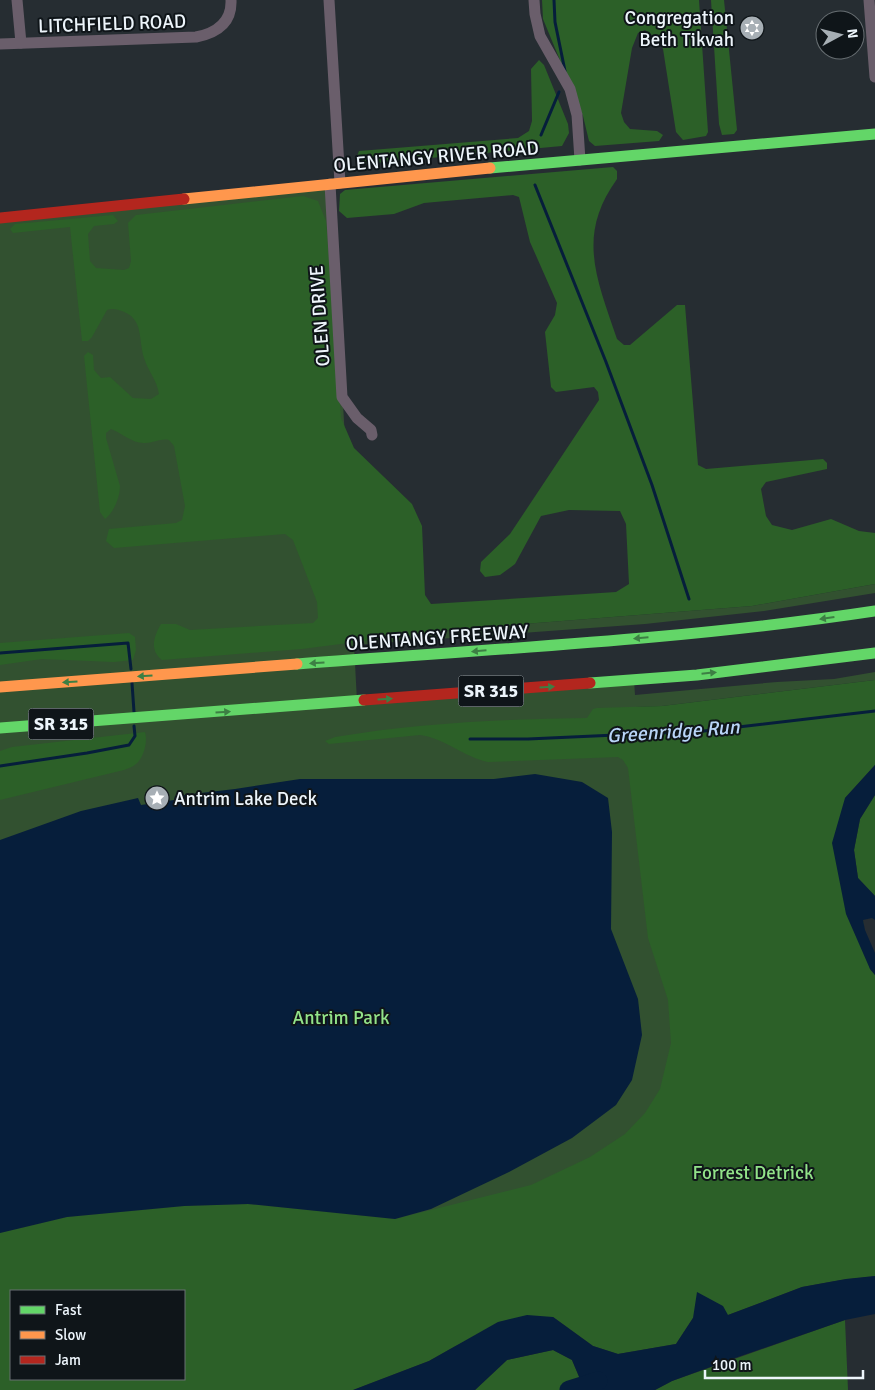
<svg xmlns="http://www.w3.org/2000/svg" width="875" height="1390" viewBox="0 0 875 1390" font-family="Signika,sans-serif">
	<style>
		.green { fill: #325130; fill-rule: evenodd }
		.forest { fill: #2c6028; fill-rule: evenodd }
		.water { fill: #061e3b }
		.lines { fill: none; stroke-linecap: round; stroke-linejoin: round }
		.stream { stroke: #061e3b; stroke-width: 3 }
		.river { stroke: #061e3b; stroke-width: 19 }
		.street { stroke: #6a5e6b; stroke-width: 11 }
		.fast { stroke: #63d668; stroke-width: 11 }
		.slow { stroke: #ff974d; stroke-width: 11 }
		.jam { stroke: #b3261e; stroke-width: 11 }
		.oneway { fill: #3d7f44 }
		.labels { text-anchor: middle; stroke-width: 4; stroke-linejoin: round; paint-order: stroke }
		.shield { fill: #0f1519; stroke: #aab2b7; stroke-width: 1 }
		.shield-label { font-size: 18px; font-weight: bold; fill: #edf5fb }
		.poi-label { font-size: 19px; fill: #edf5fb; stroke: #0f1519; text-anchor: end }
		.street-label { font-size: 19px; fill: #edf5fb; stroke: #0f1519 }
		.park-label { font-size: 19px; fill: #92e389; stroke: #0f1519 }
		.water-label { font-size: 20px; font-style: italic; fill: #b9d5f8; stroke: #0f1519 }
	</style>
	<rect width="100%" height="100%" fill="#262d32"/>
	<path class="green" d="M330 184 344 421 354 642 449 630 752 606 875 584V593L764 611 645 624 354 645 357 701 634 680 635 695 777 682 834 679 875 672V680L662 706 636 707 875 1079V1276L527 1315 353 1390H0V218ZM11 1291H184V1379H11Z"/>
	<g class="forest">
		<polygon points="542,0 699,0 708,132 706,136 683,140 676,132 663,49 656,38 645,30 638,33 632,48 621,113 624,122 630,129 657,131 663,135 659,141 595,146 589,141 583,116 543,19"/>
		<polygon points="711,0 724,0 737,130 734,134 722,135 719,124"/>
		<polygon points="539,60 544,65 568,124 569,133 562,146 364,164 356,159 359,151 518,138 529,131 532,121 531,69"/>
		<path d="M613 167 617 171V179C576 236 597 279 617 339L624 345H630L677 305H685L698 465 706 469 823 459 827 463V469L766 482 761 489 766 516 772 525 792 530 831 519 859 531 875 533V584L752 606 449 630 302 649 162 660C149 650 154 636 161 624H176L190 630 313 623 318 618 317 602 293 540 285 534 114 548 106 541 109 529 176 523 182 520 185 506 174 446 169 440C161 438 154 443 145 443 133 444 122 433 111 429L106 433V438L120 486C120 497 114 512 105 519L100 512 84 356 88 352 93 355 94 370 101 378 110 377 133 398 151 399 159 394C157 380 148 371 144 358 138 338 144 319 122 311 116 309 113 308 107 310L92 337 88 341H82L70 227 13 233 10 229 15 224 113 215 118 221 114 224 94 226 88 234 90 261 96 268 124 270 129 268 131 261 128 223 136 215 303 196 318 201 326 221 341 418 354 448 412 504 422 526 425 595 431 604 616 592 629 584 626 524 620 511 569 510 541 516 515 564 500 575 485 577 480 571 481 562 510 534 599 400 598 392 594 387 556 392 551 387 545 332 555 315 557 303 530 242 519 197 513 195 424 203 394 214 347 218 339 211 340 194 345 190Z"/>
		<polygon points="129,633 135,637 136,650 133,660 114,662 42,659 0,665 0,643"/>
		<path d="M875 680V765L845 798 870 969 875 975V1276L846 1279 802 1287 728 1315 693 1318 676 1344 618 1354 593 1346 553 1317 498 1322 429 1361 353 1390H0V1233L67 1217 184 1206 248 1204 395 1219 531 1185 590 1157 625 1134 645 1113 660 1089 671 1043 668 1000 648 938 628 768 623 760 618 757 488 762C464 757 444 738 420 735L329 744 325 741 335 737C418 723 503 719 587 718L593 709 597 708 662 706ZM11 1291H184V1379H11Z"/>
		<path d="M145 732C148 741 144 758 136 764 133 767 128 768 124 770L0 800V751L12 747Z"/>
		<polygon points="875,795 875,896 858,878 854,850 860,819"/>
		<polygon points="845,1320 848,1390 655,1390 672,1381"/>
		<polygon points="553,1350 572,1360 580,1379 573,1390 475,1390 507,1360"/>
	</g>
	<g class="water">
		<polygon points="875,765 875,795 860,819 854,850 858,878 875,896 875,920 872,918 863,920 865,930 875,953 875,975 870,969 846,914 832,843 845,798"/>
		<polygon points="535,774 582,782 608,798 612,832 611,929 638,999 642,1035 632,1080 616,1105 572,1138 509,1172 431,1209 395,1219 248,1204 184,1206 67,1217 0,1233 0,840 81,811 138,798 141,805 174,800 175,796 235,789 300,779 494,779"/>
		<polygon points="875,1276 875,1314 845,1320 732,1359 672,1381 655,1390 573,1390 580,1379 572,1360 553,1350 507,1360 475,1390 353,1390 429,1361 498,1322 527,1315 553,1317 593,1346 618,1354 676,1344 693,1318 697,1292 723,1306 728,1315 802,1287 846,1279"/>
	</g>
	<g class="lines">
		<g class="stream">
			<polyline points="554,0 555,22 565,71"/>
			<polyline points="541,135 559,92"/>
			<polyline points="535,185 606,362 652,485 689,599"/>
			<polyline points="0,653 128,643 131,669"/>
			<polyline points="132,683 134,712"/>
			<polyline points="470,739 528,739 704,731 875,711"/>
			<polyline points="0,766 87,753 129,745 135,736 134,726"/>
		</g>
		<polyline class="river" points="569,1390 598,1381"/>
		<g class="street">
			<polyline points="17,0 21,43"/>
			<polyline points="329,0 340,183"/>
			<polyline points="534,0 535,14 540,36 570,89 577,115 580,160"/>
			<polyline points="869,0 875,77"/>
			<path d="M0 44 196 37C216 33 232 23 231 0"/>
			<polyline points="330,184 342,397 357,418 371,430 372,435"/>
		</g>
		<g class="fast">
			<polyline points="490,168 875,134"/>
			<path d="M297 664C490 649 684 640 875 611"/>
			<polyline points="590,683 697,675 875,653"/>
			<polyline points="0,728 364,700"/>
		</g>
		<g class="slow">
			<polyline points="184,199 490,168"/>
			<polyline points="0,687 297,664"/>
		</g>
		<g class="jam">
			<polyline points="0,218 184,199"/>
			<polyline points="364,700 590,683"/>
		</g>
	</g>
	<defs><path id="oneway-solid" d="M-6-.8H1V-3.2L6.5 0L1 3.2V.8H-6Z" transform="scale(1.25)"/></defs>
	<g class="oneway">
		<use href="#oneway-solid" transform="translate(827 618) rotate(172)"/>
		<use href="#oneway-solid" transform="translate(641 638) rotate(175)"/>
		<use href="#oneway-solid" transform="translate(479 651) rotate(175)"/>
		<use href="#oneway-solid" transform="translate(317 663) rotate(176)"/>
		<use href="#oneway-solid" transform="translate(709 673) rotate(-6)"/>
		<use href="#oneway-solid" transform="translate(145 676) rotate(176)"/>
		<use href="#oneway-solid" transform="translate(70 682) rotate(176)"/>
		<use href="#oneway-solid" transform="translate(547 687) rotate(-4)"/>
		<use href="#oneway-solid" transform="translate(385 699) rotate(-4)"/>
		<use href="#oneway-solid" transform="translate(223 712) rotate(-4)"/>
	</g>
	<defs>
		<symbol id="synagogue-disc" viewBox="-11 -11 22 22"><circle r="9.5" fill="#a7afb5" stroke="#0f1519"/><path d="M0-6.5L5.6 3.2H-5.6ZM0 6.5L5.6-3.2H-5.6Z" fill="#fff"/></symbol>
		<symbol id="sight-disc" viewBox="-11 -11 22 22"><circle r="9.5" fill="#a7afb5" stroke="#0f1519"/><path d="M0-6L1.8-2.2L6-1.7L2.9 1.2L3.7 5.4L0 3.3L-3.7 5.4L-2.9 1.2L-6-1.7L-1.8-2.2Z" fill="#fff"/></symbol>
	</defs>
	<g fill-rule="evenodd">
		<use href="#synagogue-disc" x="738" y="14" width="28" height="28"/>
		<use href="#sight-disc" x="143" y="784" width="28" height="28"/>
	</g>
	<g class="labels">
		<g class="shield">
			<rect x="458.5" y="675.5" width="65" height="31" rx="4"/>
			<rect x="28.5" y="708.5" width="65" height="31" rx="4"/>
		</g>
		<g class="shield-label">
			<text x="491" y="697">SR 315</text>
			<text x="61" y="730">SR 315</text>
		</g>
		<g class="poi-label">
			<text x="734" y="24">Congregation<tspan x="734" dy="22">Beth Tikvah</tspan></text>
			<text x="174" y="805" text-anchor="start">Antrim Lake Deck</text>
		</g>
		<g class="street-label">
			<text transform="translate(112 23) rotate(-2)" y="7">LITCHFIELD ROAD</text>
			<text transform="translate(436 156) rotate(-5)" y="7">OLENTANGY RIVER ROAD</text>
			<text transform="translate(319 316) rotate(-94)" y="7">OLEN DRIVE</text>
			<text transform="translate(437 637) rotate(-4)" y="7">OLENTANGY FREEWAY</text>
		</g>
		<g class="park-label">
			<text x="341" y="1024">Antrim Park</text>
			<text x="753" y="1179">Forrest Detrick</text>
		</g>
		<g class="water-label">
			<text transform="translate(673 731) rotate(-4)" y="7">Greenridge Run</text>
		</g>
	</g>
	<rect x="10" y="1290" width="175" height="90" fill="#0f1519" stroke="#686f73"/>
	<rect x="20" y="1306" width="25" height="8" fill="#63d668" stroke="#686f73"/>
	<text x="55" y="1315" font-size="15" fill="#edf5fb">Fast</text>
	<rect x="20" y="1331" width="25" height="8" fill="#ff974d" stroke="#686f73"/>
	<text x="55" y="1340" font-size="15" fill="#edf5fb">Slow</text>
	<rect x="20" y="1356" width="25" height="8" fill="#b3261e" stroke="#686f73"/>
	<text x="55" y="1365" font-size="15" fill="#edf5fb">Jam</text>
	<g transform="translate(840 35) rotate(83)"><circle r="24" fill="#0f1519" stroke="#686f73"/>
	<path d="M0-4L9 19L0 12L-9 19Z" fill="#a7afb5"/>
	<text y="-8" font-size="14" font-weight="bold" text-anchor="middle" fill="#edf5fb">N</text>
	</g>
	<path d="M705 1370v8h158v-8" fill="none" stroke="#edf5fb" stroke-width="2.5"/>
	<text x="712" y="1370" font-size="15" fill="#edf5fb" stroke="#0f1519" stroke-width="4" paint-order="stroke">100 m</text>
</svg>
